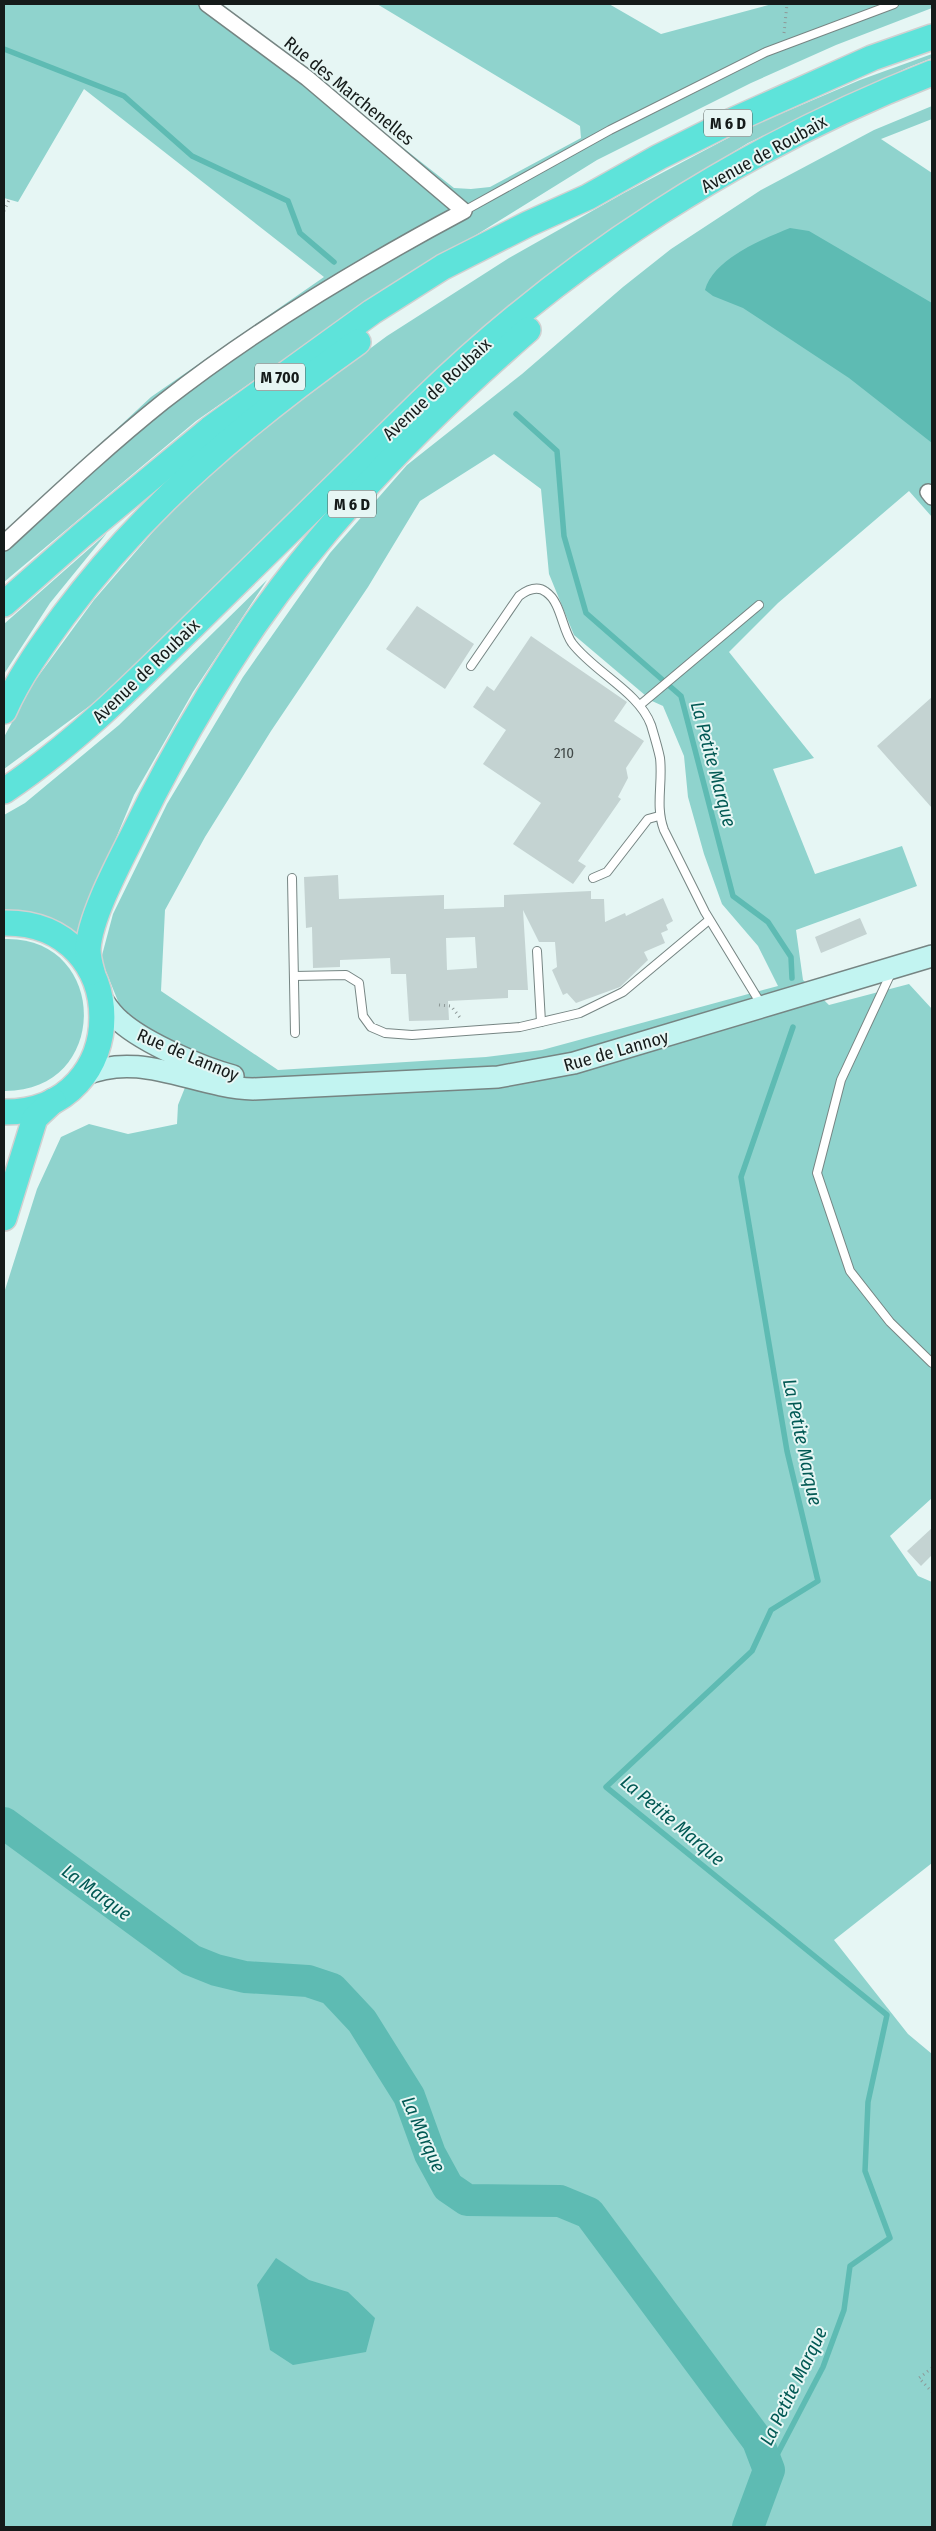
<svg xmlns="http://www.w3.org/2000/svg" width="936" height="2531" viewBox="0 0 936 2531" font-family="'Fira Sans Condensed',sans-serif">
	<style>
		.green { fill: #8fd3cd; fill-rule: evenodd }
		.water { fill: #5ebbb3 }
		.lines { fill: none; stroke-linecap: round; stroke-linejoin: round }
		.stream { stroke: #5ebbb3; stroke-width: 5.5 }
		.river { stroke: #5ebbb3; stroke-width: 32 }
		.building { fill: #c4d3d2; fill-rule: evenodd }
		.service-casing { stroke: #768583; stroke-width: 10 }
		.minor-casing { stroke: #768583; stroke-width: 18 }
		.secondary-casing { stroke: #768583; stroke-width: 24 }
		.trunk-casing { stroke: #d0d1d1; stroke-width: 28 }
		.path { stroke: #8d9897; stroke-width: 3; stroke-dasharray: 1 4; stroke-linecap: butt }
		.service { stroke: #fff; stroke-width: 8 }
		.minor { stroke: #fff; stroke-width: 15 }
		.secondary { stroke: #c2f4f1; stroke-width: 21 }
		.trunk { stroke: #5ee3da; stroke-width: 25 }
		.labels { text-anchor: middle; stroke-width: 4; stroke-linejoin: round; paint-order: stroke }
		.number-label { font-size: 15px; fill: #414948 }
		.shield { fill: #e6f6f4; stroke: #545d5b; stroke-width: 1 }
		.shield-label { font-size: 16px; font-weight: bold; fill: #151b1a }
		.street-label { font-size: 18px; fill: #151b1a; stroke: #e6f6f4 }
		.water-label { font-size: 19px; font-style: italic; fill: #025954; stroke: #e6f6f4 }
	</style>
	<rect width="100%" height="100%" fill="#e6f6f4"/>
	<g class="green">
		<polygon points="4,4 221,4 454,188 471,189 490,187 581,138 580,126 377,4 609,4 661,34 772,4 932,4 932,8 836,45 751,83 597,160 352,312 196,421 4,582 4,534 151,397 324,277 84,89 18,202 4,198"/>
		<polygon points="932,54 932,58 907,68 748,143 657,199 581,252 474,337 340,463 99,699 4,769 4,737 34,682 94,600 158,526 217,466 286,411 387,336 509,258 624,193 747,128 860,80"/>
		<path d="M932 106V119L881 139 932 173V517L909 491 778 603 729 652 814 758 773 769 815 874 902 846 917 886 796 930 803 980 829 1005 909 984 932 1009V1498L890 1536 918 1576 932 1582V1863L834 1940 908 2034 932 2054V2527H4V1293L37 1189 61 1137 89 1124 128 1134 177 1124 178 1105 198 1055 124 1016 101 959 113 914 167 804 243 677 330 553 407 465 522 374 623 287 671 249 761 190 874 130ZM494 454 541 489 549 574 574 635 652 701 663 706 684 756 688 797 704 854 722 904 758 946 778 986 542 1050 486 1057 278 1070 161 991 165 910 205 837 271 731 368 587 420 501Z"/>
		<polygon points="107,533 50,603 4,674 4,624"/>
		<path d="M267 580 193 692 134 795 76 934C53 920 31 911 4 912V815L25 803 119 725Z"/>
		<path d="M4 939C109 935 112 1092 4 1091Z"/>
	</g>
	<g class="water">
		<path d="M790 228 809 231 932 303V443L849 378 743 308 713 296 705 290C713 259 763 239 790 228Z"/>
		<polygon points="276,2258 309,2280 348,2292 375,2318 366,2352 293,2365 270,2350 257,2285"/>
	</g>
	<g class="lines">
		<g class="stream">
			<polyline points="4,49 124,96 192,156 288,201 300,233 334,262"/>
			<polyline points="516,414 557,451 564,536 586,613 681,696 733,896 768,922 791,957 792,978"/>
			<polyline points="769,2470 823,2367 844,2310 850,2266 890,2238 865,2171 868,2102 887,2015 606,1787 752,1651 771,1610 818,1581 787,1451 741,1177 793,1027"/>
		</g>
		<polyline class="river" points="4,1823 191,1960 216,1970 245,1977 308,1981 332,1989 362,2021 409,2096 430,2154 448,2187 467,2200 560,2201 589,2213 758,2441 769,2470 748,2527"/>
	</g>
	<g class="building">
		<polygon points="417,606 474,644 445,689 386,649"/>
		<polygon points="531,636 627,702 614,721 644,741 626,768 628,778 618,797 621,799 578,861 586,866 573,884 513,844 541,803 483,764 506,730 473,707 487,686 494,691"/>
		<polygon points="932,697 932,808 877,746"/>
		<path d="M338 875 339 899 444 895V909L504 907V895L591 891V899H604L605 922 625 913 626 916 663 898 673 921 666 925 668 930 661 933 665 943 644 952 648 960 620 987 576 1003 567 993 563 995 552 970 557 967 555 942H539L523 910 528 990H508V998L448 1001 449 1020 409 1021 406 974H391L390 958 340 960V967L313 968 312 927 306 928 304 877ZM475 937 477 968 447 970 446 938Z"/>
		<polygon points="860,918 867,934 821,953 815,937"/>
		<polygon points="932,1528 932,1555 921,1566 907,1551"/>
	</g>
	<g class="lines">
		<defs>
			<g id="service">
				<polyline points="464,211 610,130 766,52 894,4"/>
				<path d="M471 666 519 596C527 590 537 585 546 592 561 602 562 629 572 643 594 672 639 692 651 725 654 735 658 748 660 758 663 783 655 806 664 830L705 912 761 1004"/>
				<polyline points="640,705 759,605"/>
				<polyline points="292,878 295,1033"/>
				<polyline points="593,878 607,872 648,819 659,816"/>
				<polyline points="537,951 541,1022"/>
				<polyline points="891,973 841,1080 817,1173 850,1271 890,1322 932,1363"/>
				<polyline points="294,976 346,975 359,983 363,1016 371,1027 385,1033 412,1035 520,1027 580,1013 623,992 709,920"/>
			</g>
			<g id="minor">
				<polyline points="928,492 932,497"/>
				<path d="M4 543C56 495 108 446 163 402 257 328 359 267 464 211L307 78 207 4"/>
			</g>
			<g id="secondary">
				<path d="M101 998C107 1007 112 1015 121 1022 145 1043 202 1068 233 1076"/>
				<path d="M84 1075C141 1050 194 1087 253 1089L498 1077 574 1063 932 956"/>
			</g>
			<g id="trunk">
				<polyline points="4,604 81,536 210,429 372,312 443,267 528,224 588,197 659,157 725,124 872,58 932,37"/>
				<path d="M4 711C19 677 42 645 64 615 145 506 248 420 358 342"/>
				<path d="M4 791C76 743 138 680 200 619 274 547 347 474 421 402 566 260 743 147 932 73"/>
				<path d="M4 923C134 921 135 1113 4 1112"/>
				<path d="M92 972C90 965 88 957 88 949 90 916 120 861 135 831 170 759 210 690 255 624 331 515 428 417 528 330"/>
				<polyline points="4,1218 35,1118 53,1101"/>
			</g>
		</defs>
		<use href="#service" class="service-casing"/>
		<use href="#minor" class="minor-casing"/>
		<use href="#secondary" class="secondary-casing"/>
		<use href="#trunk" class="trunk-casing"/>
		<g class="path">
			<polyline points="784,33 787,4"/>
			<polyline points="4,211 9,200"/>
			<polyline points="439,1005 451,1006 462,1020"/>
			<polyline points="932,2368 919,2378 932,2392"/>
		</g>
		<use href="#service" class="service"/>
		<use href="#minor" class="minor"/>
		<use href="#secondary" class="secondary"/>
		<use href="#trunk" class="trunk"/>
	</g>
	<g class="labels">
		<g class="number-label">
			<text x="564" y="758">210</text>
		</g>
		<g class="shield">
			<rect x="704" y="109.5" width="48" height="27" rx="4"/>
			<rect x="255" y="363.5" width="50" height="27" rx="4"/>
			<rect x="328" y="490.5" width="48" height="27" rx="4"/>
		</g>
		<g class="shield-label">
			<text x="728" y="129">M 6 D</text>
			<text x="280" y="383">M 700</text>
			<text x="352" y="510">M 6 D</text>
		</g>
		<g class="street-label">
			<text transform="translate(349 91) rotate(39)" y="6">Rue des Marchenelles</text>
			<text transform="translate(764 154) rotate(-29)" y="6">Avenue de Roubaix</text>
			<text transform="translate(437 389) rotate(-43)" y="6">Avenue de Roubaix</text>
			<text transform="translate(146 671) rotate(-44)" y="6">Avenue de Roubaix</text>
			<text transform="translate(616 1051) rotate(-16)" y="6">Rue de Lannoy</text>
			<text transform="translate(188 1055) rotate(23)" y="6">Rue de Lannoy</text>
		</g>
		<g class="water-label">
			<text transform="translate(714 764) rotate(75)" y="7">La Petite Marque</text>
			<text transform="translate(803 1442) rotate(78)" y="7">La Petite Marque</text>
			<text transform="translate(673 1820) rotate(40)" y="7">La Petite Marque</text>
			<text transform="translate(97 1892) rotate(36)" y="7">La Marque</text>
			<text transform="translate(424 2134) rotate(66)" y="7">La Marque</text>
			<text transform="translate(793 2386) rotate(-64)" y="7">La Petite Marque</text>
		</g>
	</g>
	<rect width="936" height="2531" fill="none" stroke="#151b1a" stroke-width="10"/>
</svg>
